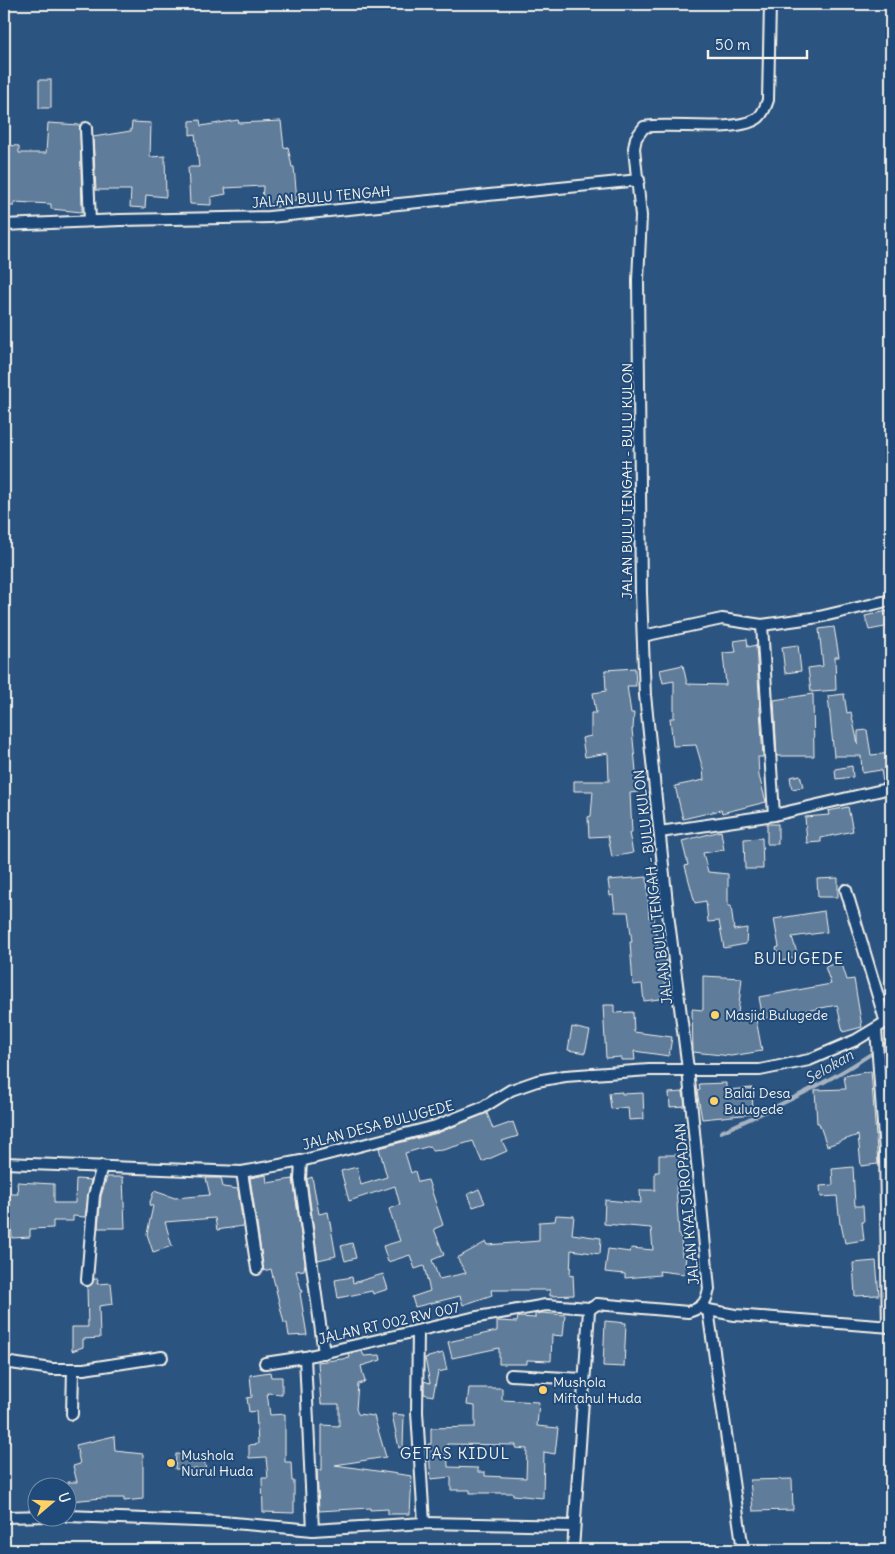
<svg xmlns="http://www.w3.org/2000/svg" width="895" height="1554" viewBox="0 0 895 1554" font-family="Delius,sans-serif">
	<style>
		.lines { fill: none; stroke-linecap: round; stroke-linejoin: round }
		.stream { stroke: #a7b4c0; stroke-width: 4 }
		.building { fill: #5e7b9a; stroke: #f4f1e8; fill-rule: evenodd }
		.minor-casing { stroke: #f4f1e8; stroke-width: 14 }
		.minor { stroke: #1f4a7a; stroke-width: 10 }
		.poi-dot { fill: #ffd166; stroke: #1f4a7a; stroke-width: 2 }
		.labels { text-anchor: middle; stroke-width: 4; stroke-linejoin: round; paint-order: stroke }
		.street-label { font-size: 14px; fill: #f4f1e8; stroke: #1f4a7a }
		.poi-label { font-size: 14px; fill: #f4f1e8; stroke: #1f4a7a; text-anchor: start }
		.water-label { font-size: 15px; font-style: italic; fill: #dadddb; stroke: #1f4a7a }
		.quarter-label { font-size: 16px; letter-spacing: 1px; fill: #f4f1e8; stroke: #1f4a7a }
	</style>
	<rect width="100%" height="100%" fill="#2c5481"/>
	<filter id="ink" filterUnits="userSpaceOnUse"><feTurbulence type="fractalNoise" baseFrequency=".02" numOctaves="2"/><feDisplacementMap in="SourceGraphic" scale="10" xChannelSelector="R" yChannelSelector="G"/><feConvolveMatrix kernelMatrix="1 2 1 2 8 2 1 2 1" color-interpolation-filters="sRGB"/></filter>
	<g filter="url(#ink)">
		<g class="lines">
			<path class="stream" d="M721 1132C780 1105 838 1079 891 1040"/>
		</g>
		<g class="building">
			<rect x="39" y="80" width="12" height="28"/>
			<polygon points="200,120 201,126 238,120 239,123 281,121 284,148 288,147 292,167 294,167 297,200 279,202 278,207 262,206 263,186 225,188 226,194 211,197 211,205 190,204 188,167 199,167 195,134 190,135 190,121"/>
			<polygon points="132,122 151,123 150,157 165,156 166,197 146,195 145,208 130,207 131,190 96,190 93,137 131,131"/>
			<polygon points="48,123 80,125 82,212 51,209 51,204 14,202 14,206 4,206 4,145 19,146 19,153 46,153"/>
			<polygon points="887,611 890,626 869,630 865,616"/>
			<polygon points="834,627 839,657 835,657 836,690 811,692 808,668 823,666 819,629"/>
			<polygon points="747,639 748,647 756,645 763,757 758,757 759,776 766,802 722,813 721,810 683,819 675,786 704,780 703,769 696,745 673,746 670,718 674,718 674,681 663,683 660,670 683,665 687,684 726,685 723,653 736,652 734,641"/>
			<polygon points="798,645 801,671 785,673 782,647"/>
			<polygon points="635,668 636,686 627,686 631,713 634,713 633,729 632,729 638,792 630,793 632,832 629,833 633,853 612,857 608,836 589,837 588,817 591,816 593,791 574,791 574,781 609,781 608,753 585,757 582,738 591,736 591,713 596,713 593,693 606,691 605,670"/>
			<polygon points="813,694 814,756 777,756 774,700"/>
			<polygon points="844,694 847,713 851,712 858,744 858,731 867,730 871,755 891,753 891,781 883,783 881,770 862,773 861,756 834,756 828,696"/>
			<polygon points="852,766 853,777 836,779 835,769"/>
			<polygon points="800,775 803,787 792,789 790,777"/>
			<polygon points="848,807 853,831 821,838 821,842 807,843 805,817 829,815 828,811"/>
			<rect x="767" y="824" width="11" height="20"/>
			<polygon points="721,831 724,850 703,853 708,872 728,874 728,906 731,906 734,930 747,928 746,944 724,948 719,921 708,922 706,901 695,903 685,866 688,865 682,841"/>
			<polygon points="762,838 763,869 745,869 744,839"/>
			<polygon points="647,877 649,918 654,917 658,948 663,947 670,981 665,981 667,998 644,1001 642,984 633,985 630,942 632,942 628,912 615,912 613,895 610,896 608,880"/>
			<polygon points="838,878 838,897 818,897 817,879"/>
			<polygon points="824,911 827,932 792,937 798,956 780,962 776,948 779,947 774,919"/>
			<polygon points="841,961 847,980 854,979 862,1027 843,1032 837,1005 763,1019 759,997 831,984 825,967"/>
			<polygon points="703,976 742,978 737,1022 755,1014 762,1051 731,1056 693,1052 692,1009 703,1010"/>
			<polygon points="603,1005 614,1005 614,1013 633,1012 634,1032 672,1037 669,1056 634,1051 635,1060 621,1060 621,1057 606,1058"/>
			<polygon points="572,1027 590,1031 585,1053 568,1050"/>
			<polygon points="871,1071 878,1164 861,1166 858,1135 827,1146 819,1123 817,1123 815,1090 846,1089 844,1076"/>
			<polygon points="726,1083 726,1090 752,1088 753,1114 702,1119 697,1091 700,1090 699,1084"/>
			<polygon points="622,1092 622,1094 643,1093 644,1119 629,1120 628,1107 611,1109 609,1093"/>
			<polygon points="683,1092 685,1106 670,1107 669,1093"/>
			<polygon points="487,1113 493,1129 513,1122 518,1136 502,1141 507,1151 482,1162 473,1141 443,1150 432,1151 430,1146 405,1153 411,1173 415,1171 418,1182 428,1180 443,1225 434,1229 444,1255 432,1260 439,1279 466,1273 457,1258 486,1242 487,1245 539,1241 539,1222 555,1221 556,1215 574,1216 572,1234 601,1238 600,1254 571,1250 570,1276 573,1275 574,1295 550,1296 550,1290 491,1290 492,1295 463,1305 460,1296 415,1307 412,1297 430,1291 424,1266 415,1269 410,1255 388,1262 383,1246 400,1241 389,1209 400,1205 395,1186 349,1201 341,1171 357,1167 361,1185 387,1177 379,1148 438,1133"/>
			<polygon points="659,1155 684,1155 683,1167 680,1167 680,1185 676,1185 679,1236 681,1236 682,1256 686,1256 684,1274 659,1271 660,1275 625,1278 625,1274 605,1272 608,1249 630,1252 631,1248 653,1250 651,1228 604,1224 605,1200 641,1203 640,1190 655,1190 655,1172 659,1172"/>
			<polygon points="853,1167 855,1206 863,1206 864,1222 862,1222 864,1240 845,1243 841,1224 840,1224 837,1196 821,1197 820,1186 833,1185 832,1169"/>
			<polygon points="266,1175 267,1183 293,1179 305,1263 304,1270 296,1271 302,1292 300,1293 307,1335 289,1336 287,1323 284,1323 271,1269 264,1271 250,1178"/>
			<polygon points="107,1177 123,1177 125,1228 98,1228 101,1196"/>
			<polygon points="312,1177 319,1214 328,1212 336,1256 318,1260 307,1179"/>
			<polygon points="206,1178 221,1178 223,1187 238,1189 243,1226 217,1230 215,1218 165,1222 172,1246 153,1252 147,1234 153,1206 149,1205 154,1191 175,1198 210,1195"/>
			<polygon points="76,1179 91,1180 85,1217 73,1216 73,1221 53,1221 53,1228 30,1229 30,1237 12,1238 11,1223 6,1225 6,1194 18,1194 17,1182 54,1184 54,1203 75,1203"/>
			<polygon points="479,1189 485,1203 473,1207 468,1194"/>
			<polygon points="352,1243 356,1258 345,1261 341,1246"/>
			<polygon points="876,1261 879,1295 855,1296 853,1263"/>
			<polygon points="383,1274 388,1289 373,1294 372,1291 338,1298 335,1280 352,1277 353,1283"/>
			<polygon points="94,1279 98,1279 97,1284 111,1283 113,1304 99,1306 100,1338 83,1339 83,1347 72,1351 72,1327 88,1327 87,1287 92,1284"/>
			<polygon points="542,1313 565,1315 563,1336 552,1335 551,1361 527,1360 527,1364 499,1364 499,1348 452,1358 448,1342 497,1331 497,1321 517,1322 518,1317 535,1318 535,1314"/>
			<polygon points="605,1321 626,1323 624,1367 603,1366"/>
			<polygon points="362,1351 364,1356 380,1355 381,1360 361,1366 365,1382 358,1384 356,1409 358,1414 374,1416 386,1457 335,1465 412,1476 410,1514 388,1514 388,1509 370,1510 370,1508 319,1511 317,1470 322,1470 322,1425 339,1426 339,1404 321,1404 318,1362 350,1358 349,1354"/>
			<polygon points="443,1353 447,1370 438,1372 433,1396 424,1394 424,1381 430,1383 425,1358"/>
			<polygon points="270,1372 271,1377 282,1377 282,1394 267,1393 270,1415 285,1414 285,1462 291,1462 292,1481 294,1481 294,1513 263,1512 262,1478 268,1478 266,1457 249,1458 249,1445 258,1444 256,1411 249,1412 247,1398 252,1397 250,1375"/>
			<path d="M469 1388H502V1400L539 1402 537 1426 558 1428 555 1454 544 1452 543 1498 513 1495V1493H470V1490H451V1477L431 1479 429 1453 428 1444H431V1428L475 1427V1406L467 1405ZM447 1444 516 1445V1448L527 1449 526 1478 485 1476V1472H478V1468L448 1467Z"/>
			<polygon points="392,1414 404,1415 403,1447 399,1448"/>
			<polygon points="114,1436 115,1451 143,1454 143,1499 124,1501 124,1498 102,1498 70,1501 68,1482 77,1482 73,1466 80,1464 76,1445"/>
			<polygon points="176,1454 203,1456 206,1469 175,1469"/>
			<polygon points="792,1479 793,1510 753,1511 750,1480"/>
		</g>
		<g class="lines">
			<defs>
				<g id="minor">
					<polyline points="86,128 90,221"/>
					<polyline points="4,225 120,220 269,217 639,180"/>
					<polyline points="762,625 774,815"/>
					<polyline points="643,636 722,619 762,625 819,617 891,600"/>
					<polyline points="660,832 774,815 891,788"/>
					<polyline points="846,890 886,1023"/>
					<polyline points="876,1029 885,1152 888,1327"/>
					<polyline points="301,1161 300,1179 324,1353"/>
					<polyline points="4,1163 242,1172 301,1161 436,1126 482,1108 511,1090 537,1081 565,1076 649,1070 760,1070 809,1060 856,1040 891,1019"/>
					<polyline points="242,1172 257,1269"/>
					<polyline points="87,1280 94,1195 102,1166"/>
					<polyline points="703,1309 735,1315 891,1327"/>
					<polyline points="708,1310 743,1550"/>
					<polyline points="418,1331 417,1412 424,1523"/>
					<polyline points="305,1357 313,1530"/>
					<polyline points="4,1362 52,1369 84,1369 162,1357"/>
					<polyline points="265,1363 305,1357 472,1318 546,1305 590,1308"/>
					<polyline points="511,1375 583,1379"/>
					<polyline points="72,1414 73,1369"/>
					<polyline points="68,1516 222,1522 313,1530 424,1523 574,1526"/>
					<polyline points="4,1517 49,1516"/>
					<path d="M573 1550 589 1310 597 1304 688 1312C702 1308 706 1303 709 1289L688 1069 669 922 645 695 641 593 638 280 641 216 634 148 636 138 644 127C671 122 740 134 759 117 764 112 766 106 768 100L770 4"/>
				</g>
			</defs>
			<use href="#minor" class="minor-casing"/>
			<use href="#minor" class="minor"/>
		</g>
	</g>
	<g class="poi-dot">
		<circle cx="715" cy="1015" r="5"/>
		<circle cx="714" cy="1101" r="5"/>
		<circle cx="543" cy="1390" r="5"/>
		<circle cx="171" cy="1463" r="5"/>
	</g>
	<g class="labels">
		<g class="street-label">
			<text transform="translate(321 197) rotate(-5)" y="5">JALAN BULU TENGAH</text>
			<text transform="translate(627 481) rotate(-90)" y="5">JALAN BULU TENGAH - BULU KULON</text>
			<text transform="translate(653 887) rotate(-97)" y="5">JALAN BULU TENGAH - BULU KULON</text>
			<text transform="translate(378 1125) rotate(-15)" y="5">JALAN DESA BULUGEDE</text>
			<text transform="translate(687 1204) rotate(-95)" y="5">JALAN KYAI SUROPADAN</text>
			<text transform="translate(389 1323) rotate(-13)" y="5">JALAN RT 002 RW 007</text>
		</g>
		<g class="poi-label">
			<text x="725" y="1020">Masjid Bulugede</text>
			<text x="724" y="1098">Balai Desa<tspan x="724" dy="16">Bulugede</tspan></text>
			<text x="553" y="1387">Mushola<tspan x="553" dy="16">Miftahul Huda</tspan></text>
			<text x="181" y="1460">Mushola<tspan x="181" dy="16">Nurul Huda</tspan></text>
		</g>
		<g class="water-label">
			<text transform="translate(829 1067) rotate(-30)" y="5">Selokan</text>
		</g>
		<g class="quarter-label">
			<text x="799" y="964">BULUGEDE</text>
			<text x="455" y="1459">GETAS KIDUL</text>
		</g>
	</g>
	<rect width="895" height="1554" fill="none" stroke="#1f4a7a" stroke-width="20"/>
	<rect x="10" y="10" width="875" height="1534" fill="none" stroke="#f4f1e8" stroke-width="2" filter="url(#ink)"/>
	<g transform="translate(52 1502) rotate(71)"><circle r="24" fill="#1f4a7a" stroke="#748da6"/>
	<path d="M0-4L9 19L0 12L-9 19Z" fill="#ffd166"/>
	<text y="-8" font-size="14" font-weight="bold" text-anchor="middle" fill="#f4f1e8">U</text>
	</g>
	<path d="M708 50v8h99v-8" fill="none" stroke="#f4f1e8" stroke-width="2.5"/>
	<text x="715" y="50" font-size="15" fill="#f4f1e8" stroke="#1f4a7a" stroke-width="4" paint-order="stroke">50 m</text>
</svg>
